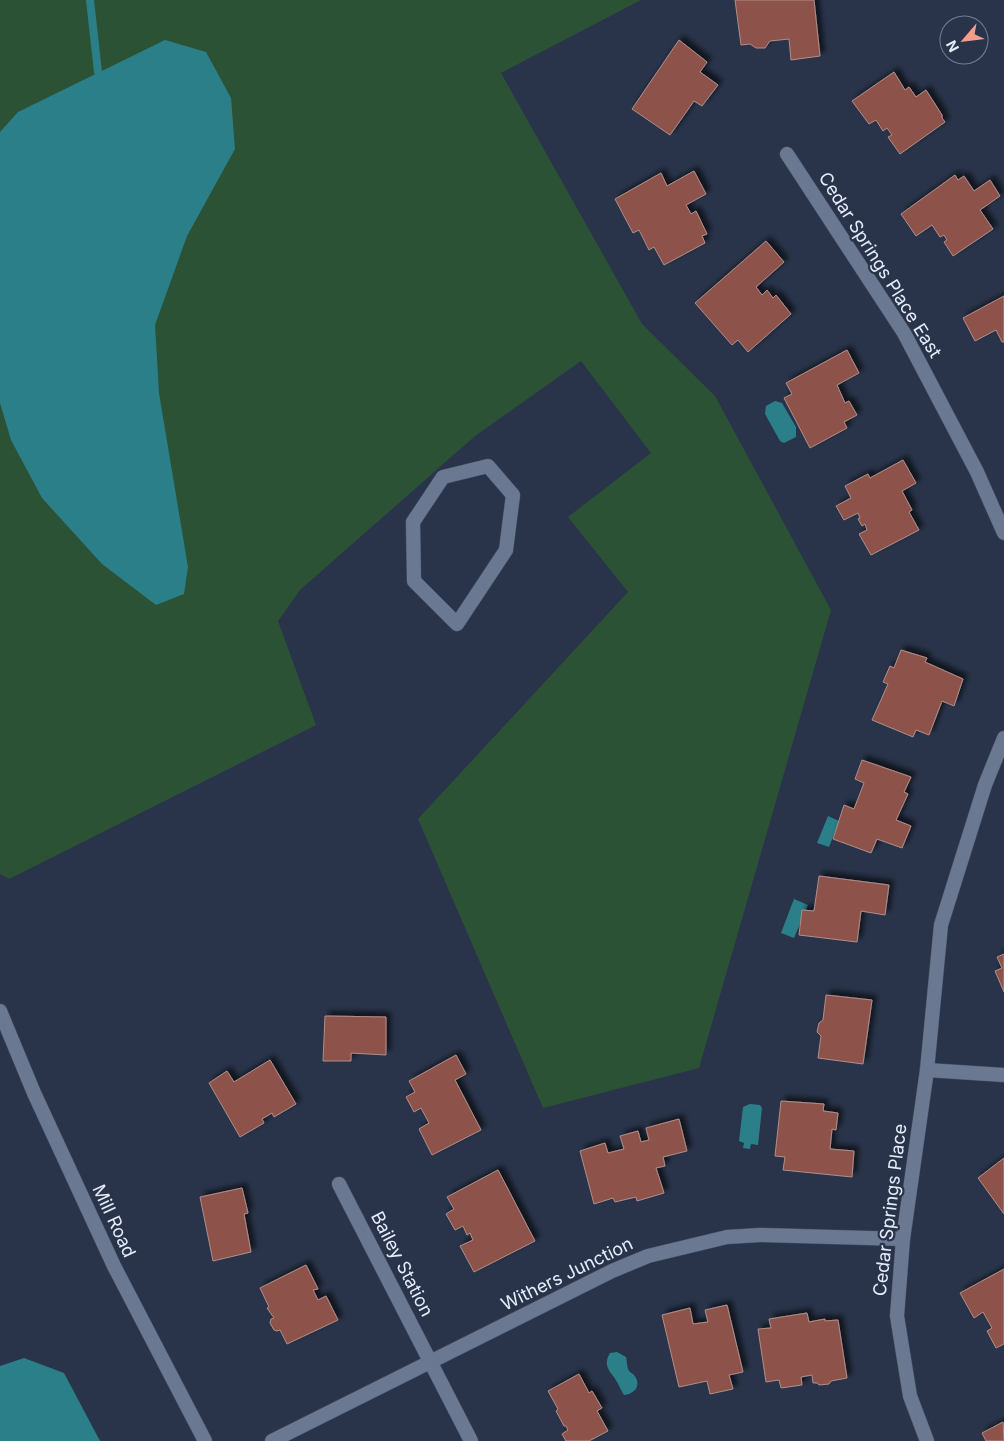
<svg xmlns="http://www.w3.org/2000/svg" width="1004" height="1441" viewBox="0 0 1004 1441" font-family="Inter,sans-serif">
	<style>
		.green { fill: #2c5236 }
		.water { fill: #2b7f88 }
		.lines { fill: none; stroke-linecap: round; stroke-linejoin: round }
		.stream { stroke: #2b7f88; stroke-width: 8 }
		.building { fill: #8d534c; stroke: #b08e8a; filter: url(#shadow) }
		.service-casing { stroke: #485264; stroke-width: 15 }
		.minor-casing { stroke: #485264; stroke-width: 15 }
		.tertiary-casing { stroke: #485264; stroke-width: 15 }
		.service { stroke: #6a7891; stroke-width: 14 }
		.minor { stroke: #6a7891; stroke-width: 14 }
		.tertiary { stroke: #6a7891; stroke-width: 14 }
		.labels { text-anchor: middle; stroke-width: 4.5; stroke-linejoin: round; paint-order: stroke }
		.street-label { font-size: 18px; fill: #e5edfb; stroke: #29344a }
	</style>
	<defs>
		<filter id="shadow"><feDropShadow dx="4.5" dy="-4.5" stdDeviation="2.5" flood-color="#0009"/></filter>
	</defs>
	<rect width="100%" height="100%" fill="#29344a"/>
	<polygon class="green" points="0,0 641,0 501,73 642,324 715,396 831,610 699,1068 543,1108 418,819 628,592 568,517 651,453 581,361 475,436 300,590 278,621 316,725 9,879 0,874"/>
	<g class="water">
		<polygon points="165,40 206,52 231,98 235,149 187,236 155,325 159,393 188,567 184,594 156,605 102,564 42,498 11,440 0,403 0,132 18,112"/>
		<polygon points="775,401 782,403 796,427 796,437 784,443 780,441 765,414 766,406"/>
		<polygon points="828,816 839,821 829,847 817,843"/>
		<polygon points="794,899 808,905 794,938 781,933"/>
		<polygon points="750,1104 760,1105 762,1108 758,1145 751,1144 750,1149 743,1148 744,1143 739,1141 743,1107"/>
		<path d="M617 1352 626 1357C627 1361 627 1366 628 1369 630 1373 631 1372 634 1375 642 1385 635 1394 624 1395 620 1389 618 1382 613 1376 607 1368 604 1363 610 1353Z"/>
		<polygon points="24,1358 64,1373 100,1441 0,1441 0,1366"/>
	</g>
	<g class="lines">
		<polyline class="stream" points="90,0 98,72"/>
	</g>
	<g class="building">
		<polygon points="735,0 814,0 820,56 791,60 789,39 770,41 765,48 756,48 750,44 741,45"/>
		<polygon points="679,40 707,62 700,72 718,85 702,106 694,101 670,135 632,109"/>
		<polygon points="894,72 905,90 909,87 916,97 926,90 942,115 942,118 945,122 900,154 888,137 892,135 887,128 883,131 876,120 869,124 852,101"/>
		<polygon points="694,171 706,194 686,205 691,214 696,211 707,234 702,236 705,243 664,265 654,247 649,250 639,230 633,233 615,199 661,173 667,186"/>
		<polygon points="955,175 958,180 964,176 974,191 990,180 1000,196 980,210 993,229 953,256 944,242 947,240 944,235 940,237 932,225 916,236 901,214"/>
		<polygon points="766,241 784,262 756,287 762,295 767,290 773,298 776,295 791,314 748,352 738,340 732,345 695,303"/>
		<polygon points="1004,296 1004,342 1002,342 996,330 975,341 963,318"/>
		<polygon points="847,350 859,373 837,385 845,403 849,401 857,415 844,422 847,428 810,448 784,398 792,394 786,383"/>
		<polygon points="903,460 916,483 902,491 912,510 909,512 919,530 871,555 859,534 867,530 865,524 862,526 858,519 860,518 858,513 844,520 836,506 851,498 845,486 868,474 870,478"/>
		<polygon points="901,650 927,658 925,662 963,679 954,706 942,701 929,735 916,730 913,737 872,720 888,684 883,682 890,666 894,668"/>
		<polygon points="862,760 911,777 904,792 908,794 896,820 911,826 902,848 877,839 871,853 833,839 844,805 854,809 864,783 855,779"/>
		<polygon points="819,876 889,885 885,915 861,911 857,942 799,935 802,910 814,911"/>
		<polygon points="1004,954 1004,992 995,971 1002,968 997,957"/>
		<polygon points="826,995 872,1000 863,1064 818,1058 821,1036 817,1032 819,1023 823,1020"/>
		<polygon points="325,1016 386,1017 386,1055 351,1053 351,1061 323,1061"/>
		<polygon points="456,1055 466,1074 455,1080 481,1130 432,1155 419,1129 429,1123 421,1108 414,1112 406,1097 415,1092 409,1081"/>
		<polygon points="270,1060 296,1104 274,1117 272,1113 262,1119 264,1123 240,1137 209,1083 227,1071 234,1082"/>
		<polygon points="781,1101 824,1104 823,1111 838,1113 836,1130 832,1129 830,1149 854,1151 852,1177 783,1170 785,1157 775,1156"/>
		<polygon points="679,1119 687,1151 663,1157 665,1166 656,1168 664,1193 637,1201 636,1197 615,1202 613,1198 594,1204 580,1151 605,1143 608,1153 624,1149 620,1136 638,1131 641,1142 649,1140 646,1128"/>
		<polygon points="1004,1158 1004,1214 978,1178"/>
		<polygon points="498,1170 535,1241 474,1272 460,1246 473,1240 470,1233 467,1235 463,1226 455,1230 446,1214 454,1209 447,1197"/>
		<polygon points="242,1188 248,1213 244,1214 251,1252 213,1261 200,1197"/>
		<polygon points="306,1265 318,1289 313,1290 318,1300 326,1296 338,1320 287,1344 280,1330 277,1331 274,1330 270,1323 271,1319 274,1318 267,1308 269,1307 260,1288"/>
		<polygon points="1004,1269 1004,1344 996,1348 987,1331 992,1328 983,1312 974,1318 960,1293"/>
		<polygon points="727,1305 743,1372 729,1375 733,1389 710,1394 707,1381 679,1387 662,1315 690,1308 693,1324 708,1322 705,1310"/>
		<polygon points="807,1313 809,1322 825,1319 825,1321 838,1320 847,1378 831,1381 829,1384 819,1385 817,1383 813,1383 812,1375 801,1377 802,1385 781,1388 779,1380 766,1382 758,1329 771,1328 769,1319"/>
		<polygon points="579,1374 589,1393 592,1391 602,1408 597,1411 608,1431 589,1441 566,1441 562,1434 568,1430 566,1426 564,1426 556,1411 558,1409 548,1391"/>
		<polygon points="1003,1422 1004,1441 986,1441 982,1433"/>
	</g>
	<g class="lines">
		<defs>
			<polygon id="service" points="488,466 513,495 506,550 457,624 414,581 413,522 443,477"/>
			<g id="minor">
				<polyline points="787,154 904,333 977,472 1004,533"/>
				<polyline points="927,1070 1004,1075"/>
				<polyline points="339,1184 471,1441"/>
				<polyline points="272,1441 612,1271 648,1256 727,1237 760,1235 903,1239"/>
				<polyline points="927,1441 910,1396 897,1316 903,1239 927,1070 941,925 985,785 1004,738"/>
			</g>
			<polyline id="tertiary" points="0,1011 34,1093 114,1266 205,1441"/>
		</defs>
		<use href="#service" class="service-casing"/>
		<use href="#minor" class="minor-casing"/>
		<use href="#tertiary" class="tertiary-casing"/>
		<use href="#service" class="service"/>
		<use href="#minor" class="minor"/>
		<use href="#tertiary" class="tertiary"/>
	</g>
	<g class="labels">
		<g class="street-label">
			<text transform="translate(880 265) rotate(58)" y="6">Cedar Springs Place East</text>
			<text transform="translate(890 1210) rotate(-83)" y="6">Cedar Springs Place</text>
			<text transform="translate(114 1221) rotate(65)" y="6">Mill Road</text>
			<text transform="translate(402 1264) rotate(63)" y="6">Bailey Station</text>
			<text transform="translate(567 1274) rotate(-26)" y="6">Withers Junction</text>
		</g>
	</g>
	<g transform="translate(964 40) rotate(242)"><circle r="24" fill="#29344a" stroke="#747e91"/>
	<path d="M0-4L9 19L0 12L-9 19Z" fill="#f49d8b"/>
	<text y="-8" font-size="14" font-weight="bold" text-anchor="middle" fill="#e5edfb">N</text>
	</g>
</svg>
